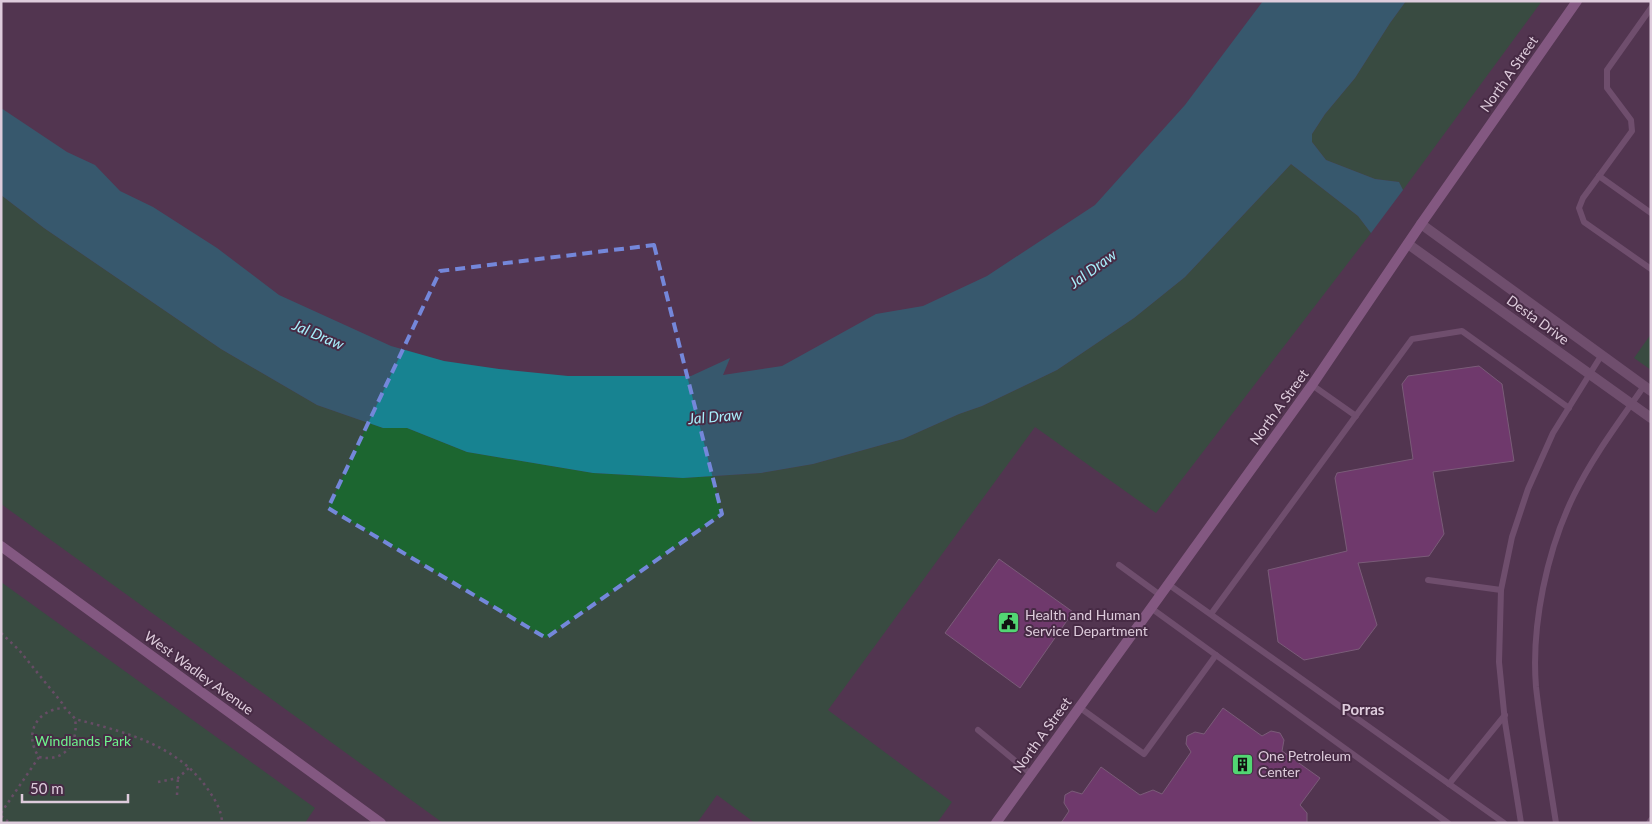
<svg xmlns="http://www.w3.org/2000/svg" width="1652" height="824" viewBox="0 0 1652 824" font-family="Lato,sans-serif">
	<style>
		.green { fill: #1c6630 }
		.water { fill: #178391 }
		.building { fill: #923e8f; stroke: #aa8aa8 }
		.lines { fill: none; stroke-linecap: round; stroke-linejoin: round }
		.path { stroke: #826980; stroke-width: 2.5; stroke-dasharray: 2.5 4; stroke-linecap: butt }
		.service { stroke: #926d90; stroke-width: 6 }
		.tertiary { stroke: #926d90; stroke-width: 10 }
		.secondary { stroke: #bf84bc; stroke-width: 10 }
		.marked { fill: none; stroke: #7487da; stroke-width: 4; stroke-dasharray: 10 6; stroke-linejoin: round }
		.labels { text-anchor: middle; stroke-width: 4; stroke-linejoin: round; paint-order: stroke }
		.street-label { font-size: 14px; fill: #deccdc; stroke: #472b45 }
		.poi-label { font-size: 14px; fill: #deccdc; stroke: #472b45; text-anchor: start }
		.park-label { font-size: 14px; fill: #6ef28c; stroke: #472b45 }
		.water-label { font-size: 15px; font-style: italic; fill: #a7effb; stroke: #472b45 }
		.neighbourhood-label { font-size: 15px; font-weight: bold; fill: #deccdc; stroke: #472b45 }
	</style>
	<rect width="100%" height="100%" fill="#523550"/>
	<g class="green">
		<polygon points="1406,1 1542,1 1403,190 1399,182 1375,179 1326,160 1312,142 1312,134 1325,114 1355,78 1390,23"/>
		<polygon points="1291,164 1358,216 1371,233 1156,513 1035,427 828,710 952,802 937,823 755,823 717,795 697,823 443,823 1,504 1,195 44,228 221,349 317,405 383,428 407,428 467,452 593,473 683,478 761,473 813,464 903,439 959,414 982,406 1057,370 1134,318 1185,277"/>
		<polygon points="1651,334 1651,370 1634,358"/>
		<polygon points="1,582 315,808 305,823 1,823"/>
	</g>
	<polygon class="water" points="1263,1 1406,1 1390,23 1355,78 1325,114 1312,134 1312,142 1326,160 1375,179 1399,182 1403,190 1371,233 1358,216 1291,164 1185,277 1134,318 1057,370 982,406 959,414 903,439 813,464 761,473 683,478 593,473 467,452 407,428 383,428 317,405 221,349 44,228 1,195 1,108 67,152 95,165 120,191 153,207 217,248 279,295 391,346 444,361 499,369 568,376 691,376 730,358 723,375 782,366 876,314 923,306 987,276 1095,205 1185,105"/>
	<g class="building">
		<polygon points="1479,366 1502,384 1514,461 1433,472 1444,534 1429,556 1358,563 1377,625 1359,649 1304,660 1278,642 1268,570 1347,551 1335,478 1337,473 1413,459 1402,384 1408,376"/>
		<polygon points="999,559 1073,612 1020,688 945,633"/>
		<polygon points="1223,708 1262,736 1271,731 1280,733 1284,740 1282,751 1320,778 1300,805 1307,813 1307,823 1061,823 1069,811 1064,803 1065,795 1072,791 1082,794 1101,767 1140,795 1153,790 1162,794 1191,752 1186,744 1187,736 1195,732 1204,734"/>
	</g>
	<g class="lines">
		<g class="path">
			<path d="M1 633 19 650 62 703C65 710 71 713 75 719 124 732 176 744 207 788 214 798 222 810 222 823"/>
			<path d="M39 757C64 763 79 743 75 719"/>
			<polyline points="158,782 178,778 189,768"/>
			<polyline points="177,795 178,778"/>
			<path d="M1 813 39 757C23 734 37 709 64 708"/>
			<polyline points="1,816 10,823"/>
		</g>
		<g class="service">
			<polyline points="1651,8 1607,70 1607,88 1631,120 1632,131 1583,198 1579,208 1584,222 1651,269"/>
			<polyline points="1599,176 1651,213"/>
			<polyline points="1312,385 1356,416"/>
			<polyline points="1119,565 1160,595"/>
			<polyline points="1428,580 1501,590"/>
			<polyline points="1168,584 1504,823"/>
			<polyline points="1151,608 1448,823"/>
			<polyline points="1211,614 1412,339 1462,331 1569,408"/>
			<polyline points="1079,707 1144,754 1216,655"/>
			<polyline points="978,730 1031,774"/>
			<polyline points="1449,784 1505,715"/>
			<polyline points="1521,823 1505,722 1499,662 1501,590 1512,537 1528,489 1553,433 1601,356"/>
			<path d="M1556 823C1549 778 1541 732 1536 687 1531 625 1547 550 1574 495 1593 456 1620 421 1644 386"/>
			<polyline points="1649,823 1651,820"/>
		</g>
		<g class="tertiary">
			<polyline points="1421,224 1651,391"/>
			<polyline points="1408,244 1651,418"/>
		</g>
		<g class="secondary">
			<polyline points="1,546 381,823"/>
			<polyline points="996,823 1312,385 1421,224 1577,1"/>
		</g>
	</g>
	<path d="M0 0H1652V824H0ZM654 245 722 514 546 638 328 508 440 271Z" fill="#523550" fill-opacity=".55" fill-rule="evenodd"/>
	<path class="marked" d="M654 245 722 514 546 638 328 508 440 271Z"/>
	<defs>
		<symbol id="civic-square" viewBox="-11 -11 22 22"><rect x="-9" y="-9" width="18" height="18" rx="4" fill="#52d673" stroke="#472b45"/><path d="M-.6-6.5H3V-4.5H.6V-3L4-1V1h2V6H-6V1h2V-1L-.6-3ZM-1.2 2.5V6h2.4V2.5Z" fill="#111"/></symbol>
		<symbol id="building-square" viewBox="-11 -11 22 22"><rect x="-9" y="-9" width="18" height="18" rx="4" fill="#52d673" stroke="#472b45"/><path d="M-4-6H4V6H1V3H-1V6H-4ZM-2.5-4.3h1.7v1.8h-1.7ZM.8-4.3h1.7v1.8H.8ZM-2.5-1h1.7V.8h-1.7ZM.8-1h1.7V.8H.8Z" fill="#111"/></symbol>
	</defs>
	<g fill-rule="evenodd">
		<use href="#civic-square" x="996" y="610" width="25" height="25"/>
		<use href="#building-square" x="1230" y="752" width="25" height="25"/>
	</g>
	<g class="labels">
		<g class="street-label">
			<text transform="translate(1509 74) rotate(-55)" y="5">North A Street</text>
			<text transform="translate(1538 320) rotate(36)" y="5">Desta Drive</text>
			<text transform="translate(1279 407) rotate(-54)" y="5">North A Street</text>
			<text transform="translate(199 673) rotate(36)" y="5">West Wadley Avenue</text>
			<text transform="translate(1042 735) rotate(-54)" y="5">North A Street</text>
		</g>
		<g class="poi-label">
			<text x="1025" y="620">Health and Human<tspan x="1025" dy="16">Service Department</tspan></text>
			<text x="1258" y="761">One Petroleum<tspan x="1258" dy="16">Center</tspan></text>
		</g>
		<g class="park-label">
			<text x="83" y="746">Windlands Park</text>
		</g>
		<g class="water-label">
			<text transform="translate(1093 269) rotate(-36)" y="5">Jal Draw</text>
			<text transform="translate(318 335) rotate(23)" y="5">Jal Draw</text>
			<text transform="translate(715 417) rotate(-5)" y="5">Jal Draw</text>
		</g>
		<g class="neighbourhood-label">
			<text x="1363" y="715">Porras</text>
		</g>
	</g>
	<rect width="1652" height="824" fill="none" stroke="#deccdc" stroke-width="5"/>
	<path d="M22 794v8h106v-8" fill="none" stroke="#deccdc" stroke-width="2.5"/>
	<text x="30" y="794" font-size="15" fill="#deccdc" stroke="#472b45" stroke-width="4" paint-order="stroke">50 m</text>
</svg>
